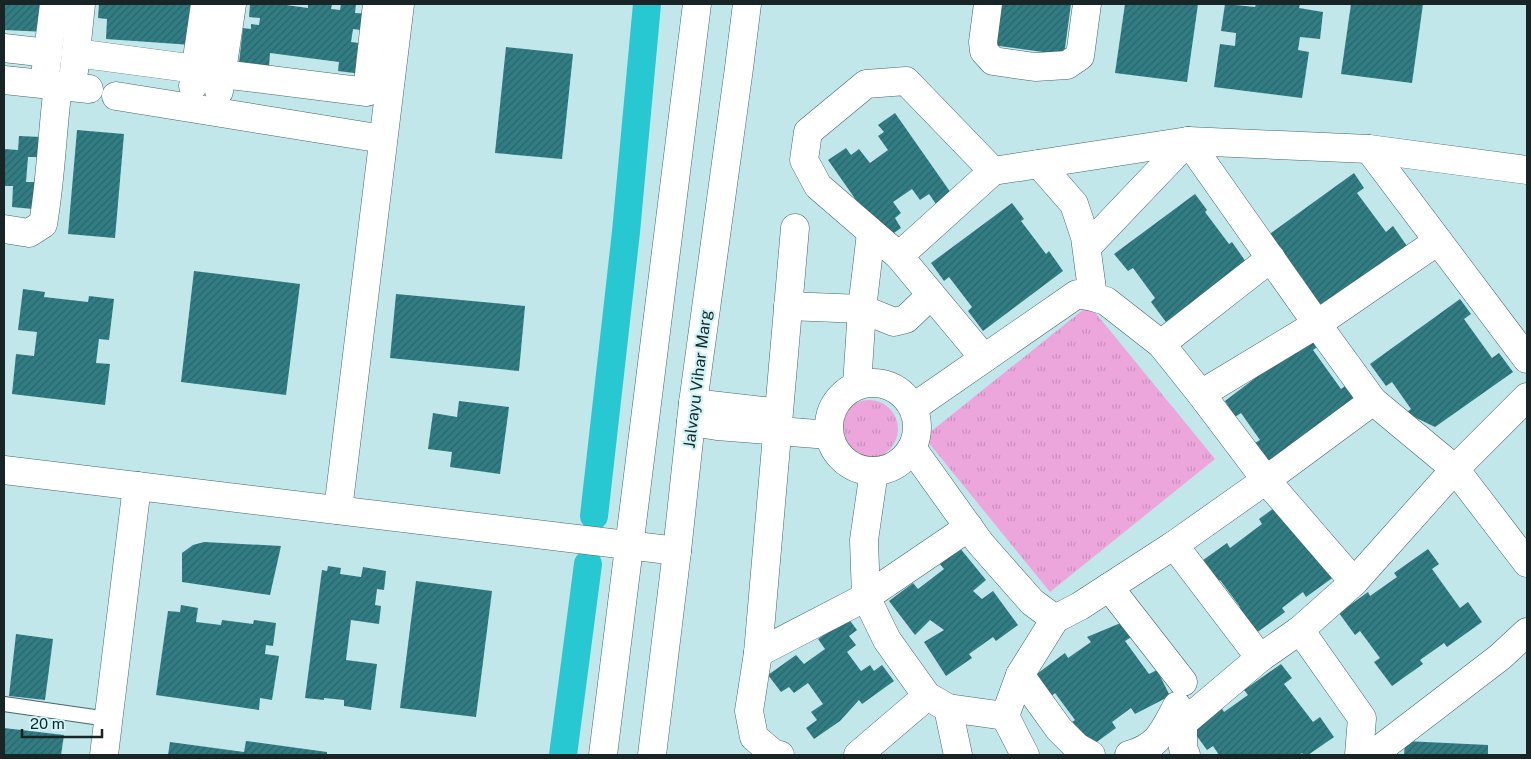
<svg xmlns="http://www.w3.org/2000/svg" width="1531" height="759" viewBox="0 0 1531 759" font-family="'Public Sans',sans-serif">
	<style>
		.grass { fill: url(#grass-tufts) }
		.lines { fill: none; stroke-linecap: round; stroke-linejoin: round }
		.stream { stroke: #28c8d2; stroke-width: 8 }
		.canal { stroke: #28c8d2; stroke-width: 28 }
		.building { fill: url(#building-hatch) }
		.service-casing { stroke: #456769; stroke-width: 16 }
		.minor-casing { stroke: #456769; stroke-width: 29 }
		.secondary-casing { stroke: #456769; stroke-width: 29 }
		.service { stroke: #fff; stroke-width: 14 }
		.minor { stroke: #fff; stroke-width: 28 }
		.secondary { stroke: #fff; stroke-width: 28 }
		.labels { text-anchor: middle; stroke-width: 4.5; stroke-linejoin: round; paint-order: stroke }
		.street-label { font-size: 16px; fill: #172526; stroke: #cef4f7 }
	</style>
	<defs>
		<pattern id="grass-tufts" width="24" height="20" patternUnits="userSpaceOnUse" patternTransform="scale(1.25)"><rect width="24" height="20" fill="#eca6dc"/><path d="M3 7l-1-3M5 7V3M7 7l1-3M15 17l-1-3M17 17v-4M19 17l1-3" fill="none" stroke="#ca8fbd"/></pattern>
		<pattern id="building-hatch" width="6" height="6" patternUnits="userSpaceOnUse" patternTransform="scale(1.25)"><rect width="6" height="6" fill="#327d83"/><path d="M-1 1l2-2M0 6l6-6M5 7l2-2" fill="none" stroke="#29666b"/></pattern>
	</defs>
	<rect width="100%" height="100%" fill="#c1e7ea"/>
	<g class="grass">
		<polygon points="1089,305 1215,459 1050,592 924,437"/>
		<circle cx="869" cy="429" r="29"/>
	</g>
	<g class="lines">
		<polyline class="stream" points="588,564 594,516"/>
		<g class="canal">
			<polyline points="594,516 626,232 647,4"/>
			<polyline points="563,755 588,564"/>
		</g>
	</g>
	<g class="building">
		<polygon points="4,4 41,4 48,32 4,30"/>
		<polygon points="99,4 195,4 192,45 106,39 107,19 98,18"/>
		<polygon points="250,4 286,4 286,5 308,8 308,4 332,4 331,9 340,10 341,4 356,4 355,13 370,14 368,31 353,29 351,42 359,43 362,74 338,71 339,62 270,53 269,67 239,63 243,28 251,29 251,24 259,25 260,18 249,17"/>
		<polygon points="997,4 1071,4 1064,55 992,45"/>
		<polygon points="1125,4 1198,4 1187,82 1115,73"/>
		<polygon points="1225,4 1255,7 1256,4 1300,4 1299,8 1323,12 1320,39 1300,37 1298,50 1309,52 1302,98 1214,87 1220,44 1235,46 1236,33 1221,31"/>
		<polygon points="1351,4 1423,4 1412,83 1341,74"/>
		<polygon points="506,47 573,54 562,159 495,153"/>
		<polygon points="895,113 951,193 936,204 929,194 920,200 912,189 893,202 901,213 895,218 901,228 884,240 828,160 846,148 851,155 859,149 870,163 888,150 878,136 884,132 878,125"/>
		<polygon points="77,130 124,134 115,238 68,234"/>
		<polygon points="19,136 41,137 39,157 28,157 26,182 35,182 33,209 12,207 13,186 4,186 4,149 18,150"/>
		<polygon points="1354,173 1364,188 1357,193 1386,232 1393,226 1407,246 1317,310 1300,286 1305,282 1285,255 1264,238"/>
		<polygon points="1195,194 1207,210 1205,212 1229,244 1232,242 1246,262 1166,322 1151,302 1155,298 1133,268 1128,271 1114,254"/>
		<polygon points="1012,203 1024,219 1021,221 1046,254 1049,251 1063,271 983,331 968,311 972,307 949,277 944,281 931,263"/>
		<polygon points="194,271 300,284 286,395 181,382"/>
		<polygon points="23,289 45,292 44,297 88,302 89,296 114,299 109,340 99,339 96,363 110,364 105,405 12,394 16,354 34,356 37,332 18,330"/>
		<polygon points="396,294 525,306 519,371 390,358"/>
		<polygon points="1460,299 1471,314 1464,319 1492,358 1499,353 1513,372 1435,427 1406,413 1411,409 1392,382 1386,386 1370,364"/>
		<polygon points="1313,334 1320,345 1313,350 1341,389 1348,384 1362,403 1273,468 1255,443 1260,440 1241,413 1235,417 1225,401"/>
		<polygon points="459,401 509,407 500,474 450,467 452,452 428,449 433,413 457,417"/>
		<polygon points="1282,502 1342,571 1306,597 1303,592 1282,608 1285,612 1252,636 1234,612 1240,607 1220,580 1215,584 1199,563 1227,543 1230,548 1262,524 1259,519"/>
		<polygon points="204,542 281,546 270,595 182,582 182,553 193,545"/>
		<polygon points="959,547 986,580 973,591 982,599 993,591 1018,625 996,641 993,637 969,654 972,658 946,676 924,642 944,630 930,620 915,635 889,601 913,583 918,589 944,569 939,563"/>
		<polygon points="1428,549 1439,564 1432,569 1460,608 1468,602 1482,622 1447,647 1444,643 1420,660 1423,664 1392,686 1374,662 1380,658 1360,631 1355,635 1339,613 1368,592 1370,596 1397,577 1394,573"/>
		<polygon points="328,566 341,568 340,574 361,577 363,567 386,571 384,590 377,589 375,605 381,606 379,624 351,620 346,660 377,664 371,710 344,706 344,700 324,698 324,700 305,698 322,570 327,571"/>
		<polygon points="416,581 492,591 476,717 400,708"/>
		<polygon points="181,605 198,608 196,622 221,625 222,620 253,624 254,620 276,623 273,646 266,645 265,654 279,656 272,700 260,698 259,710 156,695 168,611 180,612"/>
		<polygon points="848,618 857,630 849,636 856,645 847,652 861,671 870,665 874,671 882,665 894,681 862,704 859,700 840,721 814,739 806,728 817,720 811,712 823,704 808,683 794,693 789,687 781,692 768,675 796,655 804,664 825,649 818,639"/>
		<polygon points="1123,622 1136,634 1125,641 1149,674 1157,670 1170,696 1135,714 1131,708 1112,722 1116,728 1087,749 1069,724 1075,720 1055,693 1050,697 1034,676 1065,653 1068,658 1091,642 1087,637"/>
		<polygon points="16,634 53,639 45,700 9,696"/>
		<polygon points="1281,664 1292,678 1284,684 1313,722 1320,717 1334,737 1308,755 1304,755 1302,753 1299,755 1219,755 1213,746 1207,750 1191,728 1221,707 1224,712 1248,695 1244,690"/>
		<polygon points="4,728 64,735 61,755 4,755"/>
		<polygon points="246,741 327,752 327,755 168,755 170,742 244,752"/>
		<polygon points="1405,741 1488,745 1488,755 1404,755"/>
	</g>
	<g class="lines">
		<defs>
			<polyline id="service" points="4,704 108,719"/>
			<g id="minor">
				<polyline points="988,4 983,42 984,51 993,61 1035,67 1067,65 1080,56 1087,4"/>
				<polyline points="4,48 48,53"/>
				<polyline points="76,53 196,69"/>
				<polyline points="74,71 81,4"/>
				<polyline points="222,74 367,92 377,4"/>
				<polyline points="4,80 89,89"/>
				<polyline points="44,84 54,4"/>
				<polyline points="193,86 205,4"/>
				<polyline points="219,91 232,4"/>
				<polyline points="116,96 383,139"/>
				<polyline points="1369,149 1527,359"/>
				<polyline points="1039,164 1074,204 1085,237 1093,297"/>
				<path d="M4 229 29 233 43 224C51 179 52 132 58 86"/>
				<polyline points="1087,247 1188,141 1317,324 1373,401 1455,469 1354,582 1300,630 1260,658 1183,723 1183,748 1186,755"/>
				<polyline points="899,256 993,171"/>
				<polyline points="788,306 862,309 894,322 906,319 931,295"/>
				<polyline points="1161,344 1271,258"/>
				<polyline points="984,358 899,256 818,186 804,160 808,132 866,84 906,81 993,171 1188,141 1369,149 1527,170"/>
				<circle cx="873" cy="427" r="44"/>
				<polyline points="857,385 862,309 871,233"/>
				<polyline points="1201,394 1317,324 1438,241"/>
				<polyline points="1527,397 1455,469 1527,563"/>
				<polyline points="693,403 773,412"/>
				<polyline points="691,422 717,426 829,435"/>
				<polyline points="912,448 980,543 1032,602 1055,619 1080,606 1174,545 1266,480 1201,394 1161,344 1106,301 1093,297 1077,294 914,407"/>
				<polyline points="4,470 677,551"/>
				<polyline points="874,471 864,540 866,597 887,640 927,696 948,708 1005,716"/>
				<polyline points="338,510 400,4"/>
				<polyline points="1174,545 1260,658"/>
				<polyline points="1354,582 1266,480 1373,401"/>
				<polyline points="1109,587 1183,682"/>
				<polyline points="1300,630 1362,718 1359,755"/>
				<polyline points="758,653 866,597 969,527"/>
				<polyline points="1020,675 1059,729 1077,747 1091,755"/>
				<polyline points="948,708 958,755"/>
				<polyline points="104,755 137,486"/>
				<polyline points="780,755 774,754 754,737 749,711 758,653 795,228"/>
				<polyline points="858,755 927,696"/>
				<polyline points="1025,755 1005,716 1020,675 1055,619"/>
				<path d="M1129 755C1159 746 1163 732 1177 706"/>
				<polyline points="1372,755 1500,657 1527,632"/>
			</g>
			<g id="secondary">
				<polyline points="603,755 697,4"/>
				<polyline points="652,755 677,551 693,403 739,68 747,4"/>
			</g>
		</defs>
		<use href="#service" class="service-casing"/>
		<use href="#minor" class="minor-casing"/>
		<use href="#secondary" class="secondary-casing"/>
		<use href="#service" class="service"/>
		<use href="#minor" class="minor"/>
		<use href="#secondary" class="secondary"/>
	</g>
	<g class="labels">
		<g class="street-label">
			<text transform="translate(697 379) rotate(-83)" y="6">Jalvayu Vihar Marg</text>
		</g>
	</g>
	<rect width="1531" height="759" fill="none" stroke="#172526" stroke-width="10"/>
	<path d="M22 729v8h80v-8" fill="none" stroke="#172526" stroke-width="2.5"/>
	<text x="30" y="729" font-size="15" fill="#172526" stroke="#cef4f7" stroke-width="4" paint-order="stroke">20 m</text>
</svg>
